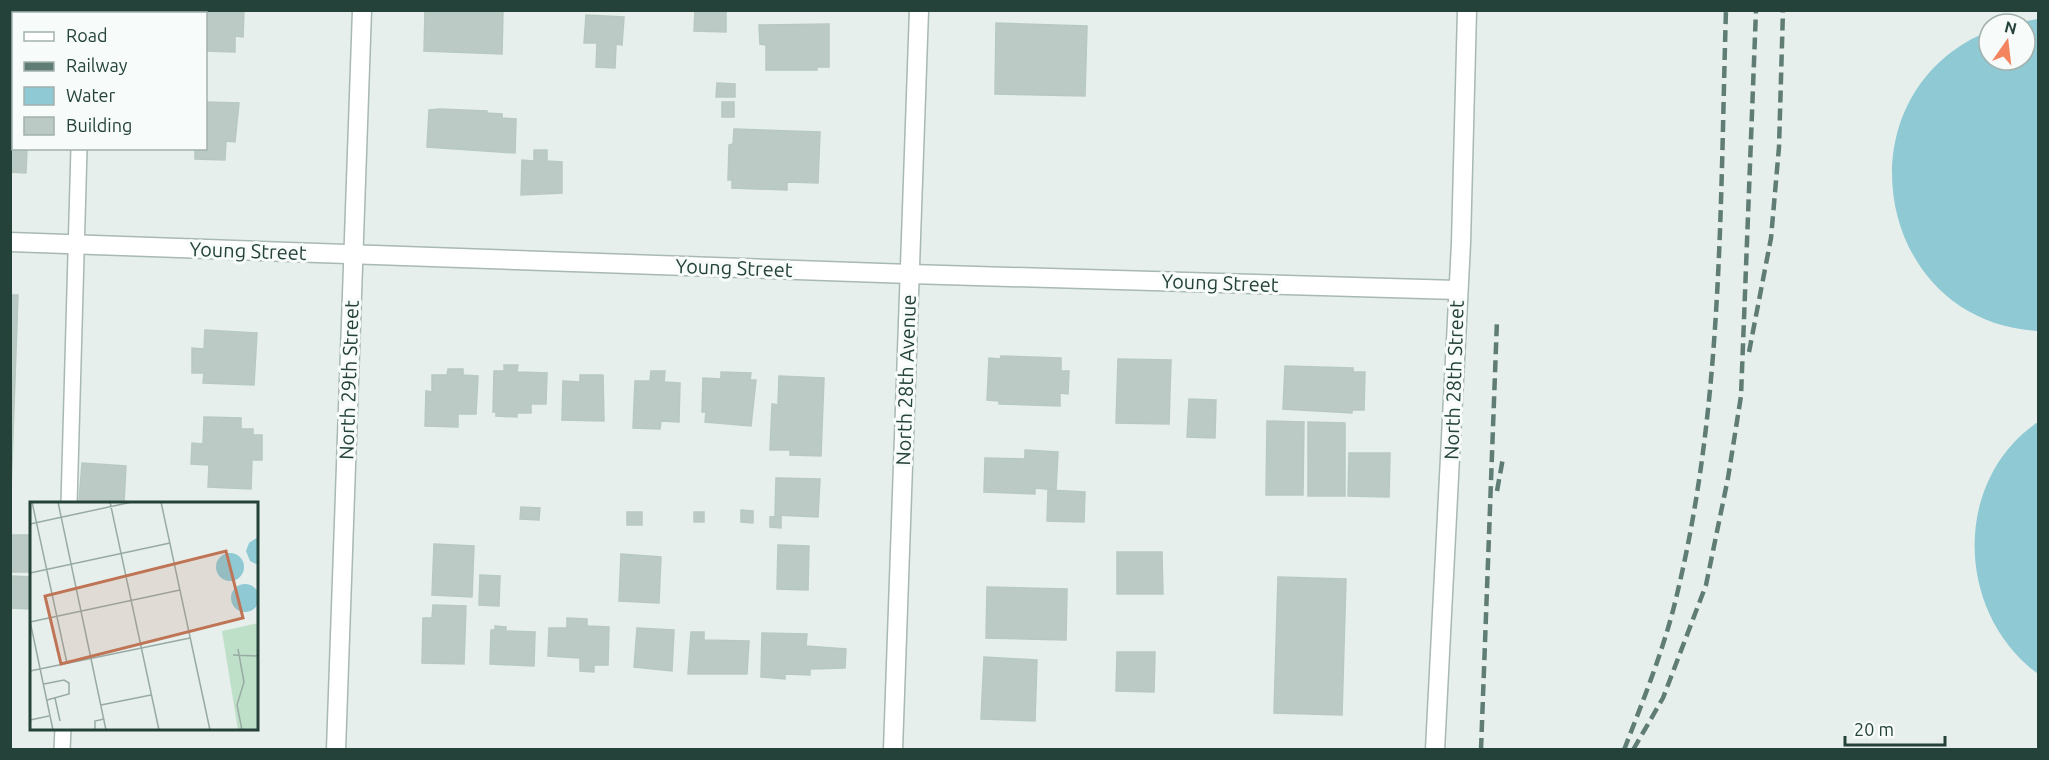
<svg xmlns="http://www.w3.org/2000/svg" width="2049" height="760" viewBox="0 0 2049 760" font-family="Ubuntu,sans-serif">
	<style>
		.water { fill: #8ec9d4 }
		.building { fill: #bbcac4; stroke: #b8c9c2; stroke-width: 1.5 }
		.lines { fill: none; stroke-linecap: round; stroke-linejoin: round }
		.lane-casing { stroke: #a8b8b2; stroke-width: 18 }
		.street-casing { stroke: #a8b8b2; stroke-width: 21 }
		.lane { stroke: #fff; stroke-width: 15 }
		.street { stroke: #fff; stroke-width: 18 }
		.rail { stroke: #5f7d75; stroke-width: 4.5; stroke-dasharray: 12 6; stroke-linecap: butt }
		.labels { text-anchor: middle; stroke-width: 6; stroke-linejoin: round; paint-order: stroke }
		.street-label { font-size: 20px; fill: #24423a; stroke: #f7fbf9 }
		.inset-road { fill: none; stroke: #98aaa4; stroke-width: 1.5 }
		.view { fill: #c07456; fill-opacity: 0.15; stroke: #c07456; stroke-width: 3 }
		.inset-edge { fill: none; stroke: #24423a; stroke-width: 3 }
	</style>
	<rect width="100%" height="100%" fill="#e6efeb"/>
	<g class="water">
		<path d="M2038 19V331C1873 322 1836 93 1989 31V60H2025V24H2009Z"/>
		<path d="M2038 422V674C1956 614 1951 481 2038 422Z"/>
	</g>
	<g class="building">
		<polygon points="10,10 32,10 32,14 14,14 14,148 27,148 26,173 10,172"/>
		<polygon points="103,10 139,10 139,14 103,13"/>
		<polygon points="189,10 244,10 243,37 235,36 235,52 206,51 206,14 192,14 192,11"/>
		<polygon points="425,10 503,10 502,54 424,51"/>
		<polygon points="695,10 726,10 726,32 694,31"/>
		<polygon points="586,15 624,17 622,45 616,44 615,68 596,67 597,43 584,43"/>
		<polygon points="996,23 1087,26 1085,96 995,94"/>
		<polygon points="829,24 829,67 817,67 817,70 766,70 766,45 760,44 759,25"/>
		<polygon points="717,83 735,84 735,97 716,97"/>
		<polygon points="206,102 239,103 235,142 226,141 225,160 195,159 195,148 206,148"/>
		<rect x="722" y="102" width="12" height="15"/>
		<polygon points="440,109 487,111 487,113 502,114 502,118 516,119 515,153 427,147 429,110"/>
		<polygon points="734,129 820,132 818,183 787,182 787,190 732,188 732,180 728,180 729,145 733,144"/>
		<polygon points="534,150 547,150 547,161 562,162 562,193 521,195 522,160 534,161"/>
		<polygon points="10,295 18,295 11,492 10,492"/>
		<polygon points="205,330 257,333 254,385 203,383 204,373 192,373 192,348 204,349"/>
		<polygon points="1001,356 1061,358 1061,371 1069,371 1068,394 1060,393 1060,406 999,404 999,401 987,400 989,358 1000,359"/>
		<polygon points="1118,359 1171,360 1169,424 1116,423"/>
		<polygon points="504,365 518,365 517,372 547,373 546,404 531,404 531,413 517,413 517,417 496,416 496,412 493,412 494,371 504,371"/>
		<polygon points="1285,366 1353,368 1353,372 1365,372 1364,410 1352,410 1352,413 1283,409"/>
		<polygon points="448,369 463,369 463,375 478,376 476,414 458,414 458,427 425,426 426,391 432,392 432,375 447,375"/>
		<polygon points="651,371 665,371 664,382 680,383 679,422 661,421 660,429 633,428 635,381 650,381"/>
		<polygon points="721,372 751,373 750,380 756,380 751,426 705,422 706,412 702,412 703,378 721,379"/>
		<polygon points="580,375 603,375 604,421 562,420 563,381 580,382"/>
		<polygon points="779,376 824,378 821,456 790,455 790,450 770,450 772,404 778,405"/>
		<polygon points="1189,399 1216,400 1215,438 1187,437"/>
		<polygon points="204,417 241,418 241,429 253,429 253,435 262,435 262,460 252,460 251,489 208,487 209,465 191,464 192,443 203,444"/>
		<polygon points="1267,421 1304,422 1303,495 1266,495"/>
		<polygon points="1308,422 1345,423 1345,496 1308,496"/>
		<polygon points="1025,450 1058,452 1056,490 1035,488 1035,494 984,492 985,458 1025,459"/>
		<polygon points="1349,453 1390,453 1389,497 1348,496"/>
		<polygon points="82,463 126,466 124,503 79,501"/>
		<polygon points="776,478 820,479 818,517 775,515"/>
		<polygon points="1048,490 1085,492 1084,522 1047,521"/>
		<polygon points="521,507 540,508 539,520 520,519"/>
		<polygon points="741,510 753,511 753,523 741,522"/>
		<rect x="627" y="512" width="15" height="13"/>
		<rect x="694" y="512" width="10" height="10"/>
		<polygon points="781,516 781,528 770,527 770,517"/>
		<rect x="10" y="535" width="22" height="37"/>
		<polygon points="434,544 474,546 472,597 432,595"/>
		<polygon points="778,545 809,546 808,590 777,589"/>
		<polygon points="1117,552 1162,552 1163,594 1117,594"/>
		<polygon points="621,554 661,557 659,603 619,601"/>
		<polygon points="480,575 500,576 499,606 479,605"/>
		<polygon points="10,576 32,577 32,609 10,608"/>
		<polygon points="1278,577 1346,579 1342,715 1274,713"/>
		<polygon points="987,587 1067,589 1066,640 986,638"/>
		<polygon points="433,605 466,606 464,664 422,663 423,618 432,618"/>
		<polygon points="567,618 587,619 587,626 609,627 608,665 594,665 594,672 580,671 580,658 548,656 549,628 567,628"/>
		<polygon points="495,626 506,627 506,631 535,632 534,666 490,664 491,630 495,630"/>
		<polygon points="637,628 674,630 672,671 634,667"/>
		<polygon points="691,632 704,632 704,640 749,641 747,674 688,674"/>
		<polygon points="762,633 807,634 806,646 846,649 845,668 810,669 810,675 785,674 785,679 761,677"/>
		<polygon points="1117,652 1155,652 1154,692 1116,691"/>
		<polygon points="984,657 1037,660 1035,721 981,719"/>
	</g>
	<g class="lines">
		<defs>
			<g id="lane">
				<polyline points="84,14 84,10"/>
				<polyline points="69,504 79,148"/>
				<polyline points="62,750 63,728"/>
			</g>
			<g id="street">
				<polyline points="10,242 910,274 1457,290"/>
				<polyline points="336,750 362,10"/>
				<polyline points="893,750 919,10"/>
				<polyline points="1435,750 1461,243 1467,10"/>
			</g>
		</defs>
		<use href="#lane" class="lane-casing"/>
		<use href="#street" class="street-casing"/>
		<use href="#lane" class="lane"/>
		<use href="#street" class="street"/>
		<g class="rail">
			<polyline points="1749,352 1771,238 1779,147 1783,10"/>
			<polyline points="1497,491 1503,458"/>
			<polyline points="1481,750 1497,320"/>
			<path d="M1624 750C1644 698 1666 644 1678 590 1723 401 1720 204 1726 10"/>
			<polyline points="1633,750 1663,698 1706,585 1728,478 1741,396 1756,10"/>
		</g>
	</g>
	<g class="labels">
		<g class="street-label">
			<text transform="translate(248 251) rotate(2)" y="7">Young Street</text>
			<text transform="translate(734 268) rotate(2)" y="7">Young Street</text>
			<text transform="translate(1220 283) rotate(2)" y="7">Young Street</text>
			<text transform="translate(349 380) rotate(-88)" y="7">North 29th Street</text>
			<text transform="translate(906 380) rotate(-88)" y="7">North 28th Avenue</text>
			<text transform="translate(1454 380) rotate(-88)" y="7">North 28th Street</text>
		</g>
	</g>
	<g transform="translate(30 502)">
		<rect width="228" height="228" fill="#e6efeb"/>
		<path d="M228 121V228H208L192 129Z" fill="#bfe0c8"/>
		<path d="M228 35V63L220 59 216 49 219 41ZM186 65a14 14 0 1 1 28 0a14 14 0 1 1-28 0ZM201 96a14 14 0 1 1 28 0a14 14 0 1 1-28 0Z" fill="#8ec9d4"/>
		<path class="inset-road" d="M2 0 37 161M28 0 76 228M80 0 129 228M131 0 180 228M0 22 102 0M0 71 140 41M0 119 23 228M0 120 150 88M208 147 214 180 207 203 212 228M203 153 228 154M0 169 160 136M14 182 34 178 39 181V192L17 198M25 196 30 219M71 203 121 193M0 218 19 214M65 228V219L74 217"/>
		<path class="view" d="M196 49 213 116 31 162 15 94Z"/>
		<rect width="228" height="228" class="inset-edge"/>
	</g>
	<rect width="2049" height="760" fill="none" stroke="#24423a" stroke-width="24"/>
	<rect x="12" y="12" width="195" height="138" fill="#f7fbf9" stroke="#a3b1ad" stroke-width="1.5"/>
	<rect x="24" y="32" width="30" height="9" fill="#ffffff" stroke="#a3b1ad" stroke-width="1.5"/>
	<text x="66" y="42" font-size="18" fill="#24423a">Road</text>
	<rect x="24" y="62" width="30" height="9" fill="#5f7d75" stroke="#a3b1ad" stroke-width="1.5"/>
	<text x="66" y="72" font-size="18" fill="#24423a">Railway</text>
	<rect x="24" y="87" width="30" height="18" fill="#8ec9d4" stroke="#a3b1ad" stroke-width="1.5"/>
	<text x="66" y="102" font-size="18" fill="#24423a">Water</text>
	<rect x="24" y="117" width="30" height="18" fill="#bbcac4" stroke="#a3b1ad" stroke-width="1.5"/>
	<text x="66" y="132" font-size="18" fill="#24423a">Building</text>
	<g transform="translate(2007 42) rotate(14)"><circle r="28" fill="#f7fbf9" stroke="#a3b1ad" stroke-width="1.5"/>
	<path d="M0-4.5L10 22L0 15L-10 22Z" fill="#f4845f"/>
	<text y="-9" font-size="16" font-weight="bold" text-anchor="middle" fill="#24423a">N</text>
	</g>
	<path d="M1845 736v9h100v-9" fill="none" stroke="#24423a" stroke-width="3"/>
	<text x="1854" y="736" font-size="18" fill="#24423a" stroke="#f7fbf9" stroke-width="4.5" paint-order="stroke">20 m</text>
</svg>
